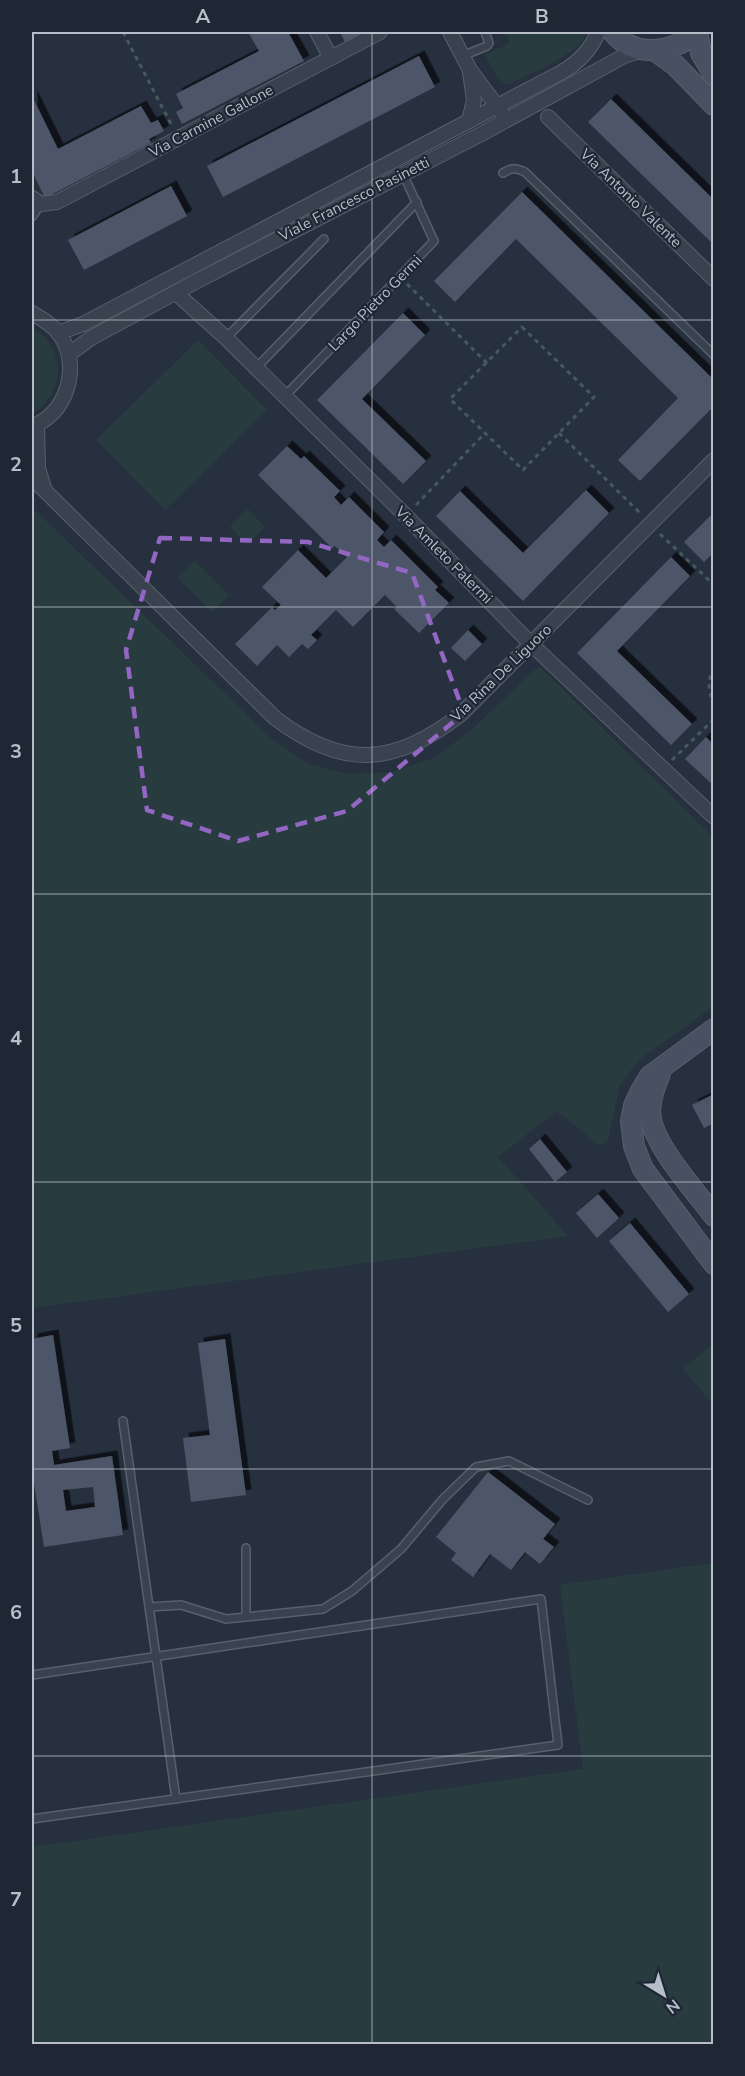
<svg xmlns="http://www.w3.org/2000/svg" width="745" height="2076" viewBox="0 0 745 2076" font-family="'Nunito Sans',sans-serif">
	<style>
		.green { fill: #283c40 }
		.building { fill: #4d5767; fill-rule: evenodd; filter: url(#shadow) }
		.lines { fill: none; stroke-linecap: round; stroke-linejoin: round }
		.lane-casing { stroke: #58606c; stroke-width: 10 }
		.street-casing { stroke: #58606c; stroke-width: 16 }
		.secondary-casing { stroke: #58606c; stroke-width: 22 }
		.path { stroke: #46595d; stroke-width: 3; stroke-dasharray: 4.5 4.5; stroke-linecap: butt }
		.lane { stroke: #3a424f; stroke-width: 7 }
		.street { stroke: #3a424f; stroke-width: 14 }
		.secondary { stroke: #485161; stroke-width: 20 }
		.marked { fill: none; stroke: #9366c3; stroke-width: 4.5; stroke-dasharray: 12 8; stroke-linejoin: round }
		.grid { fill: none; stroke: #b7bdc9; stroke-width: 1.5; stroke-opacity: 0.55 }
		.labels { text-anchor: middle; stroke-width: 4.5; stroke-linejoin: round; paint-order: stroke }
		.street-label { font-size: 15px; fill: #b7bdc9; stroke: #1f2734 }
		.neatline { fill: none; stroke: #b7bdc9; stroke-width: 2 }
		.grid-label { font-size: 20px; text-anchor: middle; font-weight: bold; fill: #b7bdc9 }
	</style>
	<defs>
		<filter id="shadow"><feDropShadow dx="5.5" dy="-5.5" stdDeviation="0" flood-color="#0009"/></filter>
	</defs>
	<rect width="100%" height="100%" fill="#26303f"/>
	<g class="green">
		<path d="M505 32H587C579 56 531 73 509 84H505L497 77 485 55 510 43Z"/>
		<path d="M32 328C68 347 65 394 32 414Z"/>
		<polygon points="198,340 267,410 165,510 96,440"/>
		<polygon points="32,507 271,738 306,763 348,774 391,772 433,758 468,733 539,666 713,837 713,1007 639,1060 620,1085 608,1140 600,1146 557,1111 498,1157 568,1236 32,1308"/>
		<polygon points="248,509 265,527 247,545 230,527"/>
		<polygon points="195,561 229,595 212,612 178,578"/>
		<polygon points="713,1344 713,1404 683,1369"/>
		<polygon points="713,1563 713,2044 32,2044 32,1847 583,1769 560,1585"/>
	</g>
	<g class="building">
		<polygon points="248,32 288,32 304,61 182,124 176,112 183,108 176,94 259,51"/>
		<polygon points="340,32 365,32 345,42"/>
		<polygon points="419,56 435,87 223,197 207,166"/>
		<polygon points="32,96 58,149 141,106 151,123 158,120 164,131 149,139 151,143 45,198 32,171"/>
		<polygon points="611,99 714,200 714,245 588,122"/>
		<polygon points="171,186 187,216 84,270 68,240"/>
		<polygon points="522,192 714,380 714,406 640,481 618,460 678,398 516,239 455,302 434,281"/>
		<polygon points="403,313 425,335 362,399 426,461 403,484 317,400"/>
		<polygon points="287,446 301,459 304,456 340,491 334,497 341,505 349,497 384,532 377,540 384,547 391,540 438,587 435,590 449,603 419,633 394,609 397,607 385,595 353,627 336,610 311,635 317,640 308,649 302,644 289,657 277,645 257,666 235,644 272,607 275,610 281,605 262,587 298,550 326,578 347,557 335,546 332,548 258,475"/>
		<polygon points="586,490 609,513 523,601 436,516 460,491 523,553"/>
		<polygon points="714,512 714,552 704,562 684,542"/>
		<polygon points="671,557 690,576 617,651 692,724 671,745 577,653"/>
		<polygon points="468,630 482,644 465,661 451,648"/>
		<polygon points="706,737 714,745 714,786 685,759"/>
		<polygon points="714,1094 714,1123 704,1128 692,1105"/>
		<polygon points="540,1139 567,1172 555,1182 529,1149"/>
		<polygon points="598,1194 619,1218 597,1238 576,1213"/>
		<polygon points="630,1223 689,1294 668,1312 609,1241"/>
		<path d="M53 1335 70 1448 52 1451 54 1465 112 1456 123 1535 44 1547 34 1483H32V1339ZM93 1487 95 1507 66 1511 63 1490Z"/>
		<polygon points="225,1339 246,1495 191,1502 183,1438 210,1435 198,1343"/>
		<polygon points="488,1472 555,1524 543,1539 554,1547 540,1564 525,1552 511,1570 490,1554 473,1577 451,1560 456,1553 436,1537"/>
	</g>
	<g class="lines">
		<defs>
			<g id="lane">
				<polyline points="462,56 487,46 489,43 485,32"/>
				<path d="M503 173C512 167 516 168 525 172L714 355"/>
				<polyline points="32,217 41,204"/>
				<polyline points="226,338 324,239"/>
				<polyline points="256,368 417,202"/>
				<polyline points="285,396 434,241 403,174"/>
				<polyline points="123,1421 176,1799"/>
				<polyline points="149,1607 181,1605 226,1619 323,1609 352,1591 401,1549 443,1499 476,1467 509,1461 588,1500"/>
				<polyline points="246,1617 246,1548"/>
				<polyline points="32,1675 541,1599 558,1745 32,1819"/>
			</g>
			<g id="street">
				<polyline points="317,32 331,58"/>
				<polyline points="450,32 470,70 502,113"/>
				<polyline points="548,117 714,279"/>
				<polyline points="469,121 474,100 470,72"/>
				<polyline points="32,198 41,204 57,202 380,32"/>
				<polyline points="176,293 226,338 406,516 531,644 714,817"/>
				<path d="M32 313C44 320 56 327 63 340 80 370 65 416 32 426"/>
				<path d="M58 333 83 324 562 72C579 62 591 50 598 32"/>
				<polyline points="69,354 91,338 195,282 483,133 624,56 642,50"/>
				<polyline points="37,425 38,468 44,488"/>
				<path d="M32 478 275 718C343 770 395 766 461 714L714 460"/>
			</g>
			<g id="secondary">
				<path d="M613 32C635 59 673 53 697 32"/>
				<polyline points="697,32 701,53 714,75"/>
				<polyline points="654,50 675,65 714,105"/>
				<polyline points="714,1029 650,1076 641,1091 634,1106 631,1121 634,1146 643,1169 714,1264"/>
				<path d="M660 1074C654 1088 648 1105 651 1119 656 1148 696 1192 714 1216"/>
			</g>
		</defs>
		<use href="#lane" class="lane-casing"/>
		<use href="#street" class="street-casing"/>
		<use href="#secondary" class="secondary-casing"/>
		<g class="path">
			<polyline points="123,32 172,126"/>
			<polyline points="407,284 487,363"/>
			<polygon points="522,327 594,397 523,470 450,399"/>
			<polyline points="559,433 641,514"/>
			<polyline points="416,505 485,433"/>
			<polyline points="660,534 714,585"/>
			<path d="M714 667C707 680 708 691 714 704"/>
			<polyline points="672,760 714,719"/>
		</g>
		<use href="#lane" class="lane"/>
		<use href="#street" class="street"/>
		<use href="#secondary" class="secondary"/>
	</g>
	<path class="marked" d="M160 538 308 542 412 573 464 713 347 811 238 841 147 810 126 650Z"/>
	<path class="grid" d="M372 32V2044M32 320H714M32 607H714M32 894H714M32 1182H714M32 1469H714M32 1756H714"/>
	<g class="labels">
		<g class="street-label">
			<text transform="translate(211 121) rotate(-28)" y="5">Via Carmine Gallone</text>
			<text transform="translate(631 198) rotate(44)" y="5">Via Antonio Valente</text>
			<text transform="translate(354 199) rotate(-27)" y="5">Viale Francesco Pasinetti</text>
			<text transform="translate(375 303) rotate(-46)" y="5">Largo Pietro Germi</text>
			<text transform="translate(444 555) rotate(45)" y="5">Via Amleto Palermi</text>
			<text transform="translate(501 673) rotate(-44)" y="5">Via Rina De Liguoro</text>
		</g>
	</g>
	<rect width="745" height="2076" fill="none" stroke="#1f2734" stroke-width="66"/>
	<g transform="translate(664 1995) rotate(142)" stroke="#1f2734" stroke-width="4.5" paint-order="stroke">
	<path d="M0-4.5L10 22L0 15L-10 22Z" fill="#b7bdc9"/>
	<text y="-9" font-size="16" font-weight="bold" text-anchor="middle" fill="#b7bdc9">N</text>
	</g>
	<rect x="33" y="33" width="679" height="2010" class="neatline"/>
	<g class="grid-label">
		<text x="203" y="23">A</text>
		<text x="542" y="23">B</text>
		<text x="16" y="183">1</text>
		<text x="16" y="471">2</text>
		<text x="16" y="758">3</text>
		<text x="16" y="1045">4</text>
		<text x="16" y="1332">5</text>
		<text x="16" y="1619">6</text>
		<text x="16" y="1906">7</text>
	</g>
</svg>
